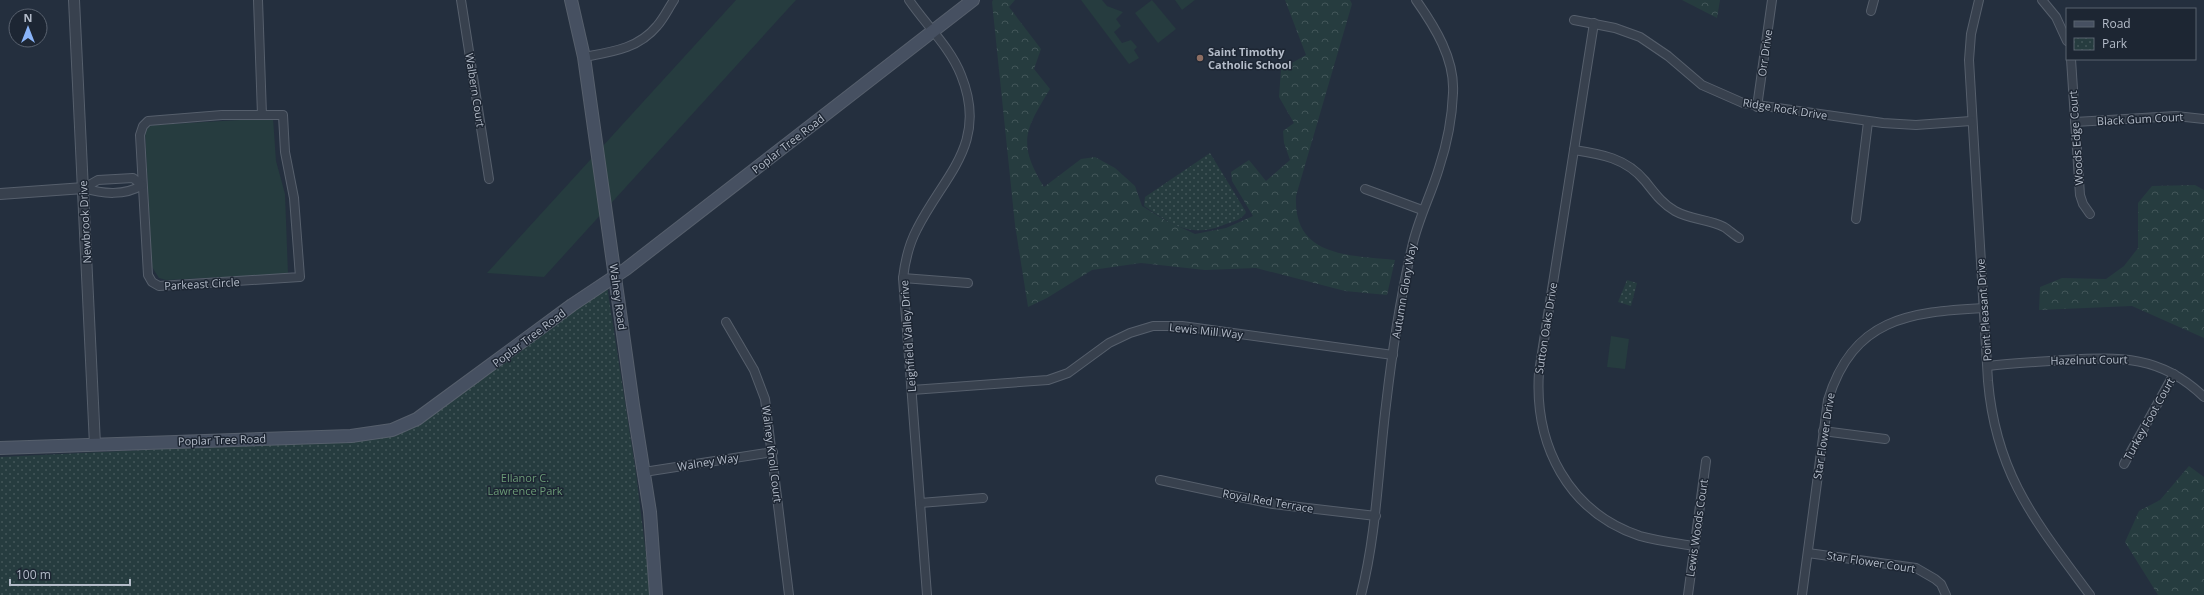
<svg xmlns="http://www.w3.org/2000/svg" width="2204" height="595" viewBox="0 0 2204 595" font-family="'Open Sans',sans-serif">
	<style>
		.green { fill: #263c3f }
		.forest { fill: url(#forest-crowns) }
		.park { fill: url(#park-dots) }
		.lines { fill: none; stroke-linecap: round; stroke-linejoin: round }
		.minor-casing { stroke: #565f6c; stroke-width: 10 }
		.tertiary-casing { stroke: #565f6c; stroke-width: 12 }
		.secondary-casing { stroke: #565f6c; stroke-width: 14 }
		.minor { stroke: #38414e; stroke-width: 8 }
		.tertiary { stroke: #38414e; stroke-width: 10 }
		.secondary { stroke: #465061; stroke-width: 12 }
		.education-dot { fill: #8d6e63; stroke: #1d2633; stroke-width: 1.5 }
		.labels { text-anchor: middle; stroke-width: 3; stroke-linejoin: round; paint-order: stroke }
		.poi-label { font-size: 11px; font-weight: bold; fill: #b4bcc9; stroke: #1d2633; text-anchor: start }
		.street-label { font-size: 11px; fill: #b4bcc9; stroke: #1d2633 }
		.park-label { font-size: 11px; fill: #6b9a76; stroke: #1d2633 }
	</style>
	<defs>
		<pattern id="forest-crowns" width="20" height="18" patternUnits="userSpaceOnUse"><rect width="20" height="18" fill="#263c3f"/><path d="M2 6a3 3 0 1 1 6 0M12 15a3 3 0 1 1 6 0" fill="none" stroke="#435659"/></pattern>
		<pattern id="park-dots" width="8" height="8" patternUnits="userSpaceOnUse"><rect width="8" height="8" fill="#263c3f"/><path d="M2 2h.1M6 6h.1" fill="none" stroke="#435659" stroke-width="1.8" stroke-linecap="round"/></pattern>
	</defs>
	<rect width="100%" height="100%" fill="#242f3e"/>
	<g class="green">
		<polygon points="736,0 796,0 544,277 487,273"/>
		<polygon points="1081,0 1102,0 1107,6 1123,12 1116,19 1121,26 1114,32 1122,43 1131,40 1137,47 1134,50 1139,58 1129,64"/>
		<polygon points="1152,0 1176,29 1158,43 1135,13"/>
		<polygon points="1175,0 1195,0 1182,10"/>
		<polygon points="273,118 276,161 285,194 288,274 166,280 159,278 152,267 145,132 147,127 154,125"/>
		<polygon points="1611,336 1629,339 1625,369 1607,367"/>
	</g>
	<g class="forest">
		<path d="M993 0H1015L1009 7 1041 49 1034 69 1050 89C1025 130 1017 143 1044 187L1081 159 1095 157 1115 168 1135 186 1142 206 1165 220 1195 234 1226 228 1253 216 1232 181 1231 172 1249 160 1266 181 1290 160 1284 143 1283 131 1294 123 1279 97 1281 69 1306 55 1285 0H1350L1352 4 1296 196C1293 258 1350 255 1395 260L1387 295 1345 291 1256 268 1205 270 1141 263 1092 270 1047 298 1028 307 1015 225 992 2Z"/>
		<polygon points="1682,0 1720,0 1717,18"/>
		<polygon points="2195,185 2204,190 2204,338 2132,306 2039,310 2040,287 2062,278 2106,279 2124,266 2138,248 2138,203 2152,186"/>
		<polygon points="2189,466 2204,477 2204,595 2158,595 2125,542 2139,511 2160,500"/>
	</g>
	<g class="park">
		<path d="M1210 153 1246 212C1242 220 1234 221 1226 224 1191 239 1173 225 1144 206L1145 197Z"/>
		<polygon points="1627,280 1637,283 1631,306 1618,302"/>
		<polygon points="607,286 636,473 651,595 0,595 0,457 345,440 406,427"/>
	</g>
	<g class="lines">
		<defs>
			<g id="minor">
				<polyline points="258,0 262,115"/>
				<polyline points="461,0 489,179"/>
				<path d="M909 0C926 25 950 47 961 75 989 144 944 175 917 229 909 244 905 261 903 278L927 595"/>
				<path d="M1979 0 1971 34 1969 60 1988 381C1996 475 2036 522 2090 595"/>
				<polyline points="2042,0 2056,17 2067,41"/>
				<polyline points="1871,11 1874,0"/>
				<polyline points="1574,20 1615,28 1640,37 1668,56 1702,85 1743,103 1883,123 1916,125 1971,121"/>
				<path d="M1594 23 1539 372C1534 445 1568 512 1640 536 1658 541 1676 543 1694 546"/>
				<path d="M584 57C611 52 638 49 657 26 664 18 668 9 674 0"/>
				<polyline points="2071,59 2080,195 2083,204 2090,214"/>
				<polyline points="1757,107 1772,0"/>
				<polygon points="222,115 283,115 285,152 294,198 300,277 159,286 152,282 148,275 140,135 143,126 148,121"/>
				<polyline points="2075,122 2176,116 2204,119"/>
				<path d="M1574 150C1601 154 1626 158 1645 181 1654 192 1662 204 1675 211 1691 220 1709 219 1724 227 1729 230 1734 235 1739 238"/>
				<path d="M133 178 142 185C125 196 102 194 84 188L98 180Z"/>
				<polyline points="1365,189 1422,210"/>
				<polyline points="1856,219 1868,122"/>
				<polyline points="903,278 968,283"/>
				<polyline points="726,322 754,370 765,399 789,595"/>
				<path d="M1988 366C2013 363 2039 362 2064 360 2120 357 2161 355 2204 397"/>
				<polyline points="912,390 1048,380 1068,373 1109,343 1130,333 1153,326 1182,326 1393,355"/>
				<polyline points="1823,431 1885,439"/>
				<polyline points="2124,464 2174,374"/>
				<polyline points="644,472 773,452"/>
				<polyline points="1160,480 1273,504 1376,516"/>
				<polyline points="920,503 983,498"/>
				<polyline points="1808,553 1916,568 1935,579 1941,584 1946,595"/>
				<path d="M1361 595C1377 532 1378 469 1386 405 1392 353 1400 299 1412 247 1418 219 1431 195 1439 168 1447 144 1452 119 1453 93 1455 59 1435 27 1416 0"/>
				<polyline points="1688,595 1706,461"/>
				<path d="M1802 595 1828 400C1853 318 1909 312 1984 308"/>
			</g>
			<g id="tertiary">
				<polyline points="74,0 95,445"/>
				<polyline points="0,194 84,188"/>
			</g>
			<g id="secondary">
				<polyline points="571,0 584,57 633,405 650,512 656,595"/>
				<polyline points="0,448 351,436 392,430 417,419 572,305 626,269 973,0"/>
			</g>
		</defs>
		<use href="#minor" class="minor-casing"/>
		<use href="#tertiary" class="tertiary-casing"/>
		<use href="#secondary" class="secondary-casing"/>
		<use href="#minor" class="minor"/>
		<use href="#tertiary" class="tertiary"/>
		<use href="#secondary" class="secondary"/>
	</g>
	<circle class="education-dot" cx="1200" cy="58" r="4"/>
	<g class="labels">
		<g class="poi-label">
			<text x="1208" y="56">Saint Timothy<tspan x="1208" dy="13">Catholic School</tspan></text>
		</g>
		<g class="street-label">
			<text transform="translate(1765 53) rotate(-82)" y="4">Orr Drive</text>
			<text transform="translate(475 90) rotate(81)" y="4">Walbern Court</text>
			<text transform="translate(1785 109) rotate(9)" y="4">Ridge Rock Drive</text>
			<text transform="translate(2140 119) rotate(-3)" y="4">Black Gum Court</text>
			<text transform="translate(2076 138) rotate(-94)" y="4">Woods Edge Court</text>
			<text transform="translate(788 144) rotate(-38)" y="4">Poplar Tree Road</text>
			<text transform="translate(85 222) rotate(-93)" y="4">Newbrook Drive</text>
			<text transform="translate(202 284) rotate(-3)" y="4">Parkeast Circle</text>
			<text transform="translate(1404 291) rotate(-80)" y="4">Autumn Glory Way</text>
			<text transform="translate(618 297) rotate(82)" y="4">Walney Road</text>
			<text transform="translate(1984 310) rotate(-94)" y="4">Point Pleasant Drive</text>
			<text transform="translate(1546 328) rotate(-81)" y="4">Sutton Oaks Drive</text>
			<text transform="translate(1206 331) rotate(6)" y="4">Lewis Mill Way</text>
			<text transform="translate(908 336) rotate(-94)" y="4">Leighfield Valley Drive</text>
			<text transform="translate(529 338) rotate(-37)" y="4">Poplar Tree Road</text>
			<text transform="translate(2089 360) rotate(-1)" y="4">Hazelnut Court</text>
			<text transform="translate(2149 419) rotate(-61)" y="4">Turkey Foot Court</text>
			<text transform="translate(1824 436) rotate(-81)" y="4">Star Flower Drive</text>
			<text transform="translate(222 440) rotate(-2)" y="4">Poplar Tree Road</text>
			<text transform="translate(772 454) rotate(83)" y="4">Walney Knoll Court</text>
			<text transform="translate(708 462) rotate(-9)" y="4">Walney Way</text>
			<text transform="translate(1268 501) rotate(10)" y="4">Royal Red Terrace</text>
			<text transform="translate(1697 528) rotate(-82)" y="4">Lewis Woods Court</text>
			<text transform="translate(1871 562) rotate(9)" y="4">Star Flower Court</text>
		</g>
		<g class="park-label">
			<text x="525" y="482">Ellanor C.<tspan x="525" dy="13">Lawrence Park</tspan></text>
		</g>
	</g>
	<rect x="2066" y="8" width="130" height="52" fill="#1d2633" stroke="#59626f"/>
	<rect x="2074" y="21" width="20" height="6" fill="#465061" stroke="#59626f"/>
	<text x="2102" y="28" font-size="12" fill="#b4bcc9">Road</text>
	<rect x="2074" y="38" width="20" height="12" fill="url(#park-dots)" stroke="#59626f"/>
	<text x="2102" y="48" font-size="12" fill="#b4bcc9">Park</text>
	<g transform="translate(28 28)"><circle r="19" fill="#1d2633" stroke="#59626f"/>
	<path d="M0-3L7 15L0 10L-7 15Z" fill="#8ab4f8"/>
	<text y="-6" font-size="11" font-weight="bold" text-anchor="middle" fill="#b4bcc9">N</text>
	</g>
	<path d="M10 579v6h120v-6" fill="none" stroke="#b4bcc9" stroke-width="2"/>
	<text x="16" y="579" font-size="12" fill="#b4bcc9" stroke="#1d2633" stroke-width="3" paint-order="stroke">100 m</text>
</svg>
